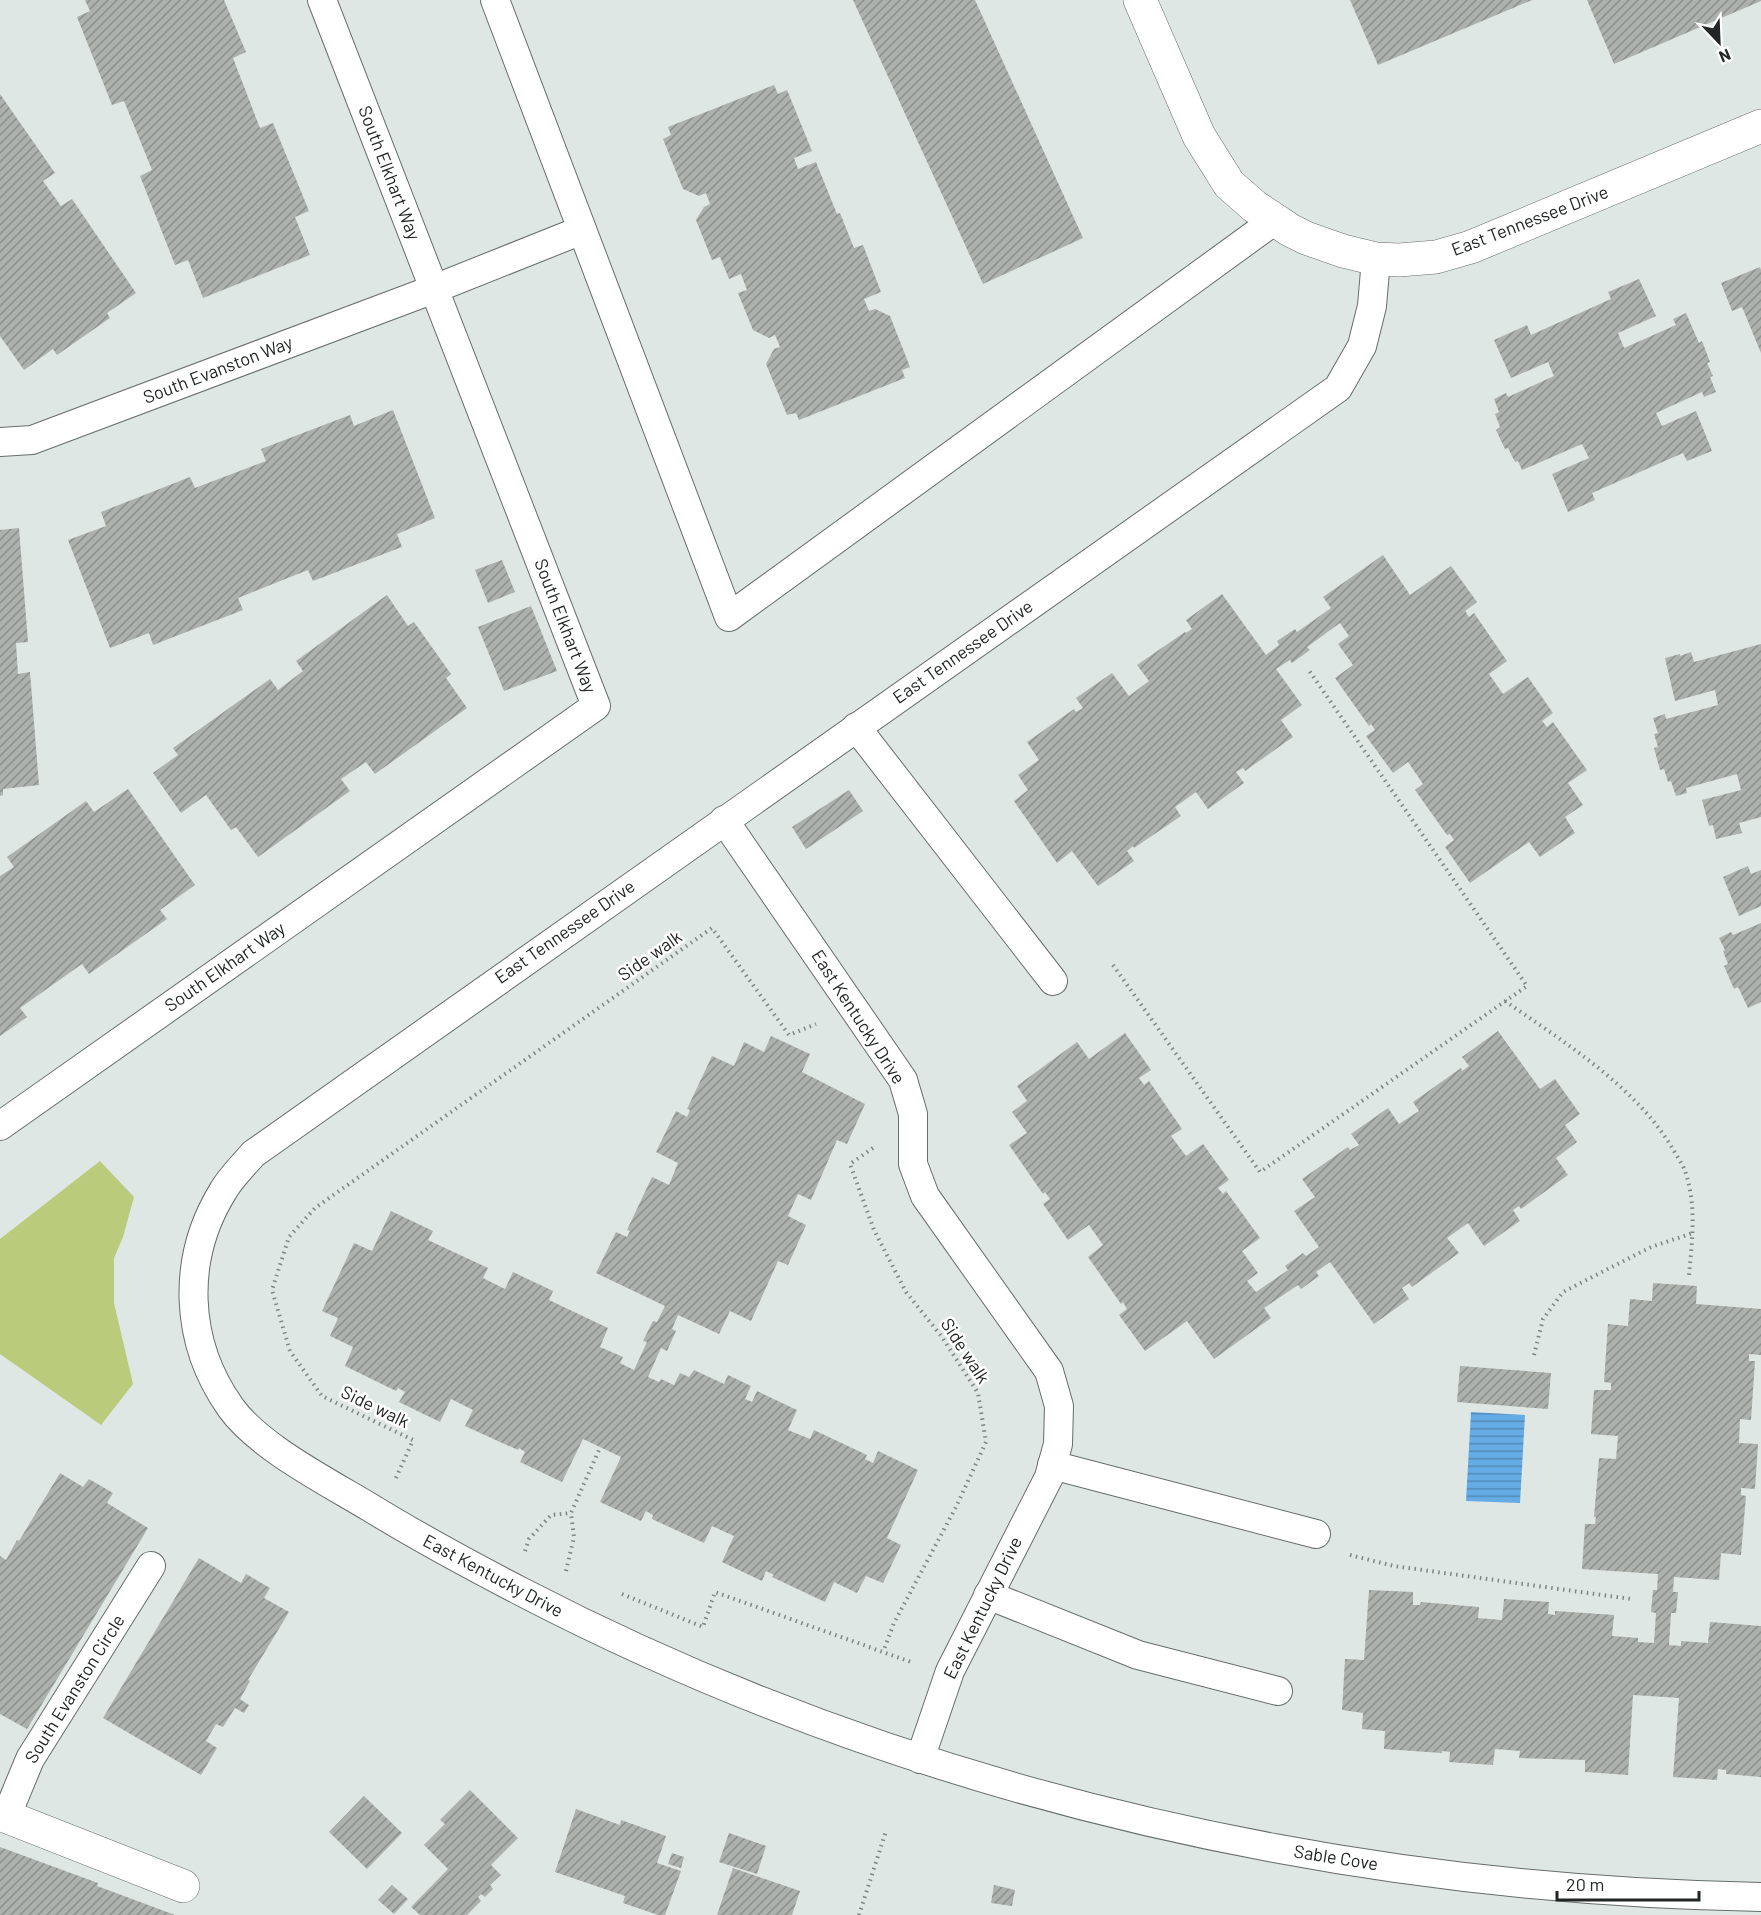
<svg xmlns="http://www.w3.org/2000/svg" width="1761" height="1915" viewBox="0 0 1761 1915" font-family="Barlow,sans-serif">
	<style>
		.park { fill: #bacc7b }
		.water { fill: url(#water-rules) }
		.building { fill: url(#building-hatch) }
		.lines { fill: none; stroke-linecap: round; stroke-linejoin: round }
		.service-casing { stroke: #666d6b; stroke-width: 30 }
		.minor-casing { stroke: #666d6b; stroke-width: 34 }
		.path { stroke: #7f8584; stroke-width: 4; stroke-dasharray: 1.5 4.5; stroke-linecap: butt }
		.service { stroke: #fff; stroke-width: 28 }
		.minor { stroke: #fff; stroke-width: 33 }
		.labels { text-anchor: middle; stroke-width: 5; stroke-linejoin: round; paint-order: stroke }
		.street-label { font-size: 18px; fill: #232626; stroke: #fff }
	</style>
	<defs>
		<pattern id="water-rules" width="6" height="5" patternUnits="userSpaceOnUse" patternTransform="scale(1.5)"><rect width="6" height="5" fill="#65abe5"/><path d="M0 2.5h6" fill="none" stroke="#538bb9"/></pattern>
		<pattern id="building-hatch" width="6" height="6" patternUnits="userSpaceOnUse" patternTransform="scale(1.5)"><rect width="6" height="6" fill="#acb1ad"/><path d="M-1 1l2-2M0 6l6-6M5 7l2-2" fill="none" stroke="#8c908d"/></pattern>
	</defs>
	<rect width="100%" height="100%" fill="#dfe7e5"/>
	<polygon class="park" points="100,1161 134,1197 123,1237 114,1258 114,1303 133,1384 101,1425 0,1354 0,1239"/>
	<polygon class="water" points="1471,1412 1525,1415 1520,1503 1466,1501"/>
	<g class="building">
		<polygon points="85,0 224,0 246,52 233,58 260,128 273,123 309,211 295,217 310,255 203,298 188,260 175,265 140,176 152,170 124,101 112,105 77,17 90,11"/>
		<polygon points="853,0 975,0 1083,238 983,284"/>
		<polygon points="1350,0 1532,0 1378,65"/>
		<polygon points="1587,0 1761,0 1761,1 1614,64"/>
		<polygon points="774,85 778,94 787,90 812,151 794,158 798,169 816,162 837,214 840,213 854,248 863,245 881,292 864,299 869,311 875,309 890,316 910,367 902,370 905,378 799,420 796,413 787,415 766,364 774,349 780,347 775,335 769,338 753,330 738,293 747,290 741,274 729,279 720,257 712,260 696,220 704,207 710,204 706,193 699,196 683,189 663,139 671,135 668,127"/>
		<polygon points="0,94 55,173 43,181 61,206 72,199 136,293 107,313 110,318 57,355 53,349 24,370 0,336"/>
		<polygon points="1760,267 1761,270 1761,353 1742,307 1732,311 1721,283"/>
		<polygon points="1639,279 1656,316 1618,333 1624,348 1676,325 1673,319 1686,313 1699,343 1702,341 1710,362 1707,363 1713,376 1710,377 1716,392 1704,397 1702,392 1656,413 1662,426 1696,411 1712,451 1687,461 1683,453 1592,493 1595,500 1568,512 1552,474 1589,458 1582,444 1522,470 1518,461 1515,462 1508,448 1505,449 1496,430 1500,427 1495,414 1499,412 1494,399 1506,393 1508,397 1554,376 1548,362 1511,378 1494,340 1527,325 1531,335 1611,299 1608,292"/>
		<polygon points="393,410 435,518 397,534 402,547 313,581 308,570 238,598 243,610 153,645 149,633 110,648 68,540 106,526 101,512 190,477 195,488 266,461 261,449 350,415 354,426"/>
		<polygon points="19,528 28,642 16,643 18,674 30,672 39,785 3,789 3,795 0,796 0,530"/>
		<polygon points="1383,555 1410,595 1451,566 1477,602 1465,611 1469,617 1474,613 1507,661 1489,674 1503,694 1528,677 1553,713 1542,721 1547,727 1553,722 1587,770 1568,783 1583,805 1565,817 1575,833 1540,857 1529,842 1470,883 1445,847 1454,840 1450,834 1447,835 1415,790 1423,784 1408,762 1393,773 1366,736 1375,730 1371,724 1369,726 1335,678 1353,665 1338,644 1349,636 1340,623 1307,647 1310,650 1292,663 1290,660 1276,669 1302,705 1281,720 1293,737 1245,771 1243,768 1236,772 1244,783 1208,809 1196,792 1175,807 1181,816 1134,848 1133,846 1127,851 1134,861 1098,886 1072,851 1057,863 1014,801 1028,790 1018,775 1039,760 1027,742 1074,709 1076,712 1083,708 1076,698 1112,673 1129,696 1149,681 1137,665 1185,632 1186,633 1192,629 1186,620 1222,594 1266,655 1279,645 1277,641 1295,629 1297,632 1331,608 1323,597"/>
		<polygon points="502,560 515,592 488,603 475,570"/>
		<polygon points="387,595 408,626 414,622 451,674 446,678 467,708 375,774 366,762 341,779 350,791 258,857 236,827 231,830 206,795 181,813 153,773 178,755 173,748 270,679 278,690 303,671 296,661"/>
		<polygon points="531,606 557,671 504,691 478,627"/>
		<polygon points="1761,644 1761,817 1739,823 1742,833 1716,839 1713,825 1709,826 1702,800 1741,790 1737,774 1686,788 1687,793 1676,796 1671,781 1668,782 1664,769 1660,770 1654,748 1658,747 1654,734 1658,733 1653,718 1665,714 1666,719 1718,705 1715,690 1675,701 1665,658 1680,654 1680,656 1691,652 1694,662"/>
		<polygon points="128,789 195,885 160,910 167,919 89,974 82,964 20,1008 27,1017 0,1036 0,876 14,867 7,857 86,801 94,812"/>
		<polygon points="849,790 863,811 806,849 792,827"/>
		<polygon points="1748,866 1751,874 1761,870 1761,906 1739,916 1723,877"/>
		<polygon points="1761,923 1761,1002 1748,1008 1738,987 1734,989 1724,966 1728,964 1723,951 1725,950 1719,938 1731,932 1733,935"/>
		<polygon points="1498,1031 1540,1089 1555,1079 1580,1114 1565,1125 1577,1142 1556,1158 1568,1175 1521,1209 1519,1206 1513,1210 1520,1221 1484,1246 1468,1223 1447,1238 1459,1253 1412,1287 1409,1283 1402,1288 1409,1299 1374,1324 1330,1262 1316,1272 1319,1276 1301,1289 1298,1285 1264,1308 1271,1318 1214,1359 1187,1321 1145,1351 1119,1315 1127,1309 1123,1302 1121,1304 1088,1257 1103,1245 1089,1225 1068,1240 1043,1204 1050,1199 1045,1192 1043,1194 1009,1145 1027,1133 1012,1112 1027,1101 1017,1086 1077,1042 1089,1059 1125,1033 1151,1070 1139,1078 1144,1085 1149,1081 1182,1129 1171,1136 1186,1156 1203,1144 1229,1180 1218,1188 1223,1194 1226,1191 1260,1238 1242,1251 1258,1273 1247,1281 1256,1292 1288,1270 1285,1266 1303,1253 1306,1256 1319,1247 1294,1211 1315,1197 1302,1179 1348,1147 1350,1150 1359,1145 1351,1134 1388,1108 1399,1124 1419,1111 1413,1102 1461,1068 1462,1071 1469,1066 1462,1057"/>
		<polygon points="771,1036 810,1054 802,1072 865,1104 847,1144 837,1140 811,1200 798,1194 788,1216 806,1225 788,1265 778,1261 751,1321 730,1311 719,1334 678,1315 672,1329 676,1331 667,1351 661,1348 648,1377 659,1382 661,1379 674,1385 680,1373 689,1377 694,1370 724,1384 728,1375 751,1386 745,1399 752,1402 757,1391 797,1410 788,1430 810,1439 814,1430 867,1455 865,1459 873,1463 878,1451 918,1470 887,1538 901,1545 883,1583 866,1576 857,1593 834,1582 825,1602 772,1577 774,1575 766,1571 762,1581 722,1562 734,1536 712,1526 704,1543 652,1519 653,1515 646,1511 641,1521 600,1502 621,1457 583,1439 562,1482 520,1462 525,1452 519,1448 518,1450 465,1426 473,1410 451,1399 440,1422 399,1402 405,1392 398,1388 396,1391 345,1366 353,1347 330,1336 338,1318 322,1311 354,1243 372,1251 391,1211 433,1231 428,1240 488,1268 483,1278 505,1289 513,1272 553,1291 549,1300 608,1328 600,1347 623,1357 620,1363 634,1370 647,1342 643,1341 653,1321 657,1322 665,1306 596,1273 616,1232 627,1237 630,1231 627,1230 652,1177 669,1185 678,1163 656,1152 676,1111 687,1117 690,1110 687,1109 712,1056 734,1066 744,1042 764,1052"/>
		<polygon points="1653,1283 1697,1286 1696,1304 1761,1309 1761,1355 1749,1354 1749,1361 1755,1361 1751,1420 1740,1419 1739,1443 1758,1444 1755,1489 1741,1488 1741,1495 1746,1496 1741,1555 1721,1553 1719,1580 1674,1577 1673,1592 1678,1592 1676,1613 1671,1613 1669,1645 1681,1646 1681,1641 1708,1643 1710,1622 1761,1626 1761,1777 1726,1774 1726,1770 1718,1769 1717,1780 1673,1777 1679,1698 1633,1695 1628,1775 1585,1772 1585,1760 1519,1758 1520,1751 1495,1749 1493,1765 1449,1762 1450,1752 1442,1751 1442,1753 1384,1749 1385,1731 1362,1729 1363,1713 1342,1710 1345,1659 1364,1660 1369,1590 1413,1592 1413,1605 1420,1605 1421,1602 1479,1607 1478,1618 1502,1620 1504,1599 1549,1602 1548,1614 1555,1615 1555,1611 1614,1615 1612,1636 1638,1638 1638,1642 1654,1643 1656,1613 1651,1612 1653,1590 1657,1590 1658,1574 1582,1569 1585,1524 1595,1524 1596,1517 1594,1517 1599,1458 1616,1459 1618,1436 1591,1434 1594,1390 1611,1390 1611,1383 1604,1382 1608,1324 1628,1326 1630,1299 1652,1301"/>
		<polygon points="1460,1366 1551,1373 1548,1409 1457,1402"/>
		<polygon points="60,1473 83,1487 89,1479 113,1493 107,1503 148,1528 27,1729 0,1714 0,1556 6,1560 17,1540 19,1541"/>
		<polygon points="199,1558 241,1583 246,1574 270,1588 264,1598 289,1612 248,1680 250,1681 240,1699 249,1705 244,1713 235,1708 223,1727 216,1724 206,1741 217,1748 201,1775 103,1718"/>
		<polygon points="470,1790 518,1838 491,1865 501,1875 490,1885 493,1889 485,1897 481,1894 478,1897 481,1901 467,1915 420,1915 411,1907 448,1869 424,1845 445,1824 440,1820"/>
		<polygon points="364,1796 402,1833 367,1869 329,1832"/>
		<polygon points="576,1809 620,1825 621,1820 666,1836 657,1863 681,1871 665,1915 658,1915 623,1903 625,1896 555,1872"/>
		<polygon points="729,1833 766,1846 757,1874 719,1862"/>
		<polygon points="0,1847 98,1883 97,1886 175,1915 0,1915"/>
		<polygon points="672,1853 684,1857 681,1868 668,1864"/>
		<polygon points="733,1868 800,1891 792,1915 717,1915"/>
		<polygon points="392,1885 408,1899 394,1914 378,1900"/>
		<polygon points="994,1885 1015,1890 1012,1906 991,1903"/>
	</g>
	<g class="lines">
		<defs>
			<g id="service">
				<polyline points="495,0 729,617 1275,220"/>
				<path d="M1376 259 1372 306 1362 346 1338 388 253 1154C243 1166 231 1177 223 1191 181 1259 184 1342 231 1408 259 1447 328 1482 371 1508 420 1538 470 1565 522 1592 759 1715 1011 1799 1274 1848 1434 1878 1598 1894 1761 1897"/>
				<polyline points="0,442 32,440 434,289 582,230"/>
				<polyline points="856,727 1053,981"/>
				<polyline points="724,820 903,1080 913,1114 913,1164 925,1196 1049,1371 1059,1406 1058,1444 1049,1477 950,1671 920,1759"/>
				<polyline points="0,1126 596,706 322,0"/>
				<polyline points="1052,1465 1316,1534"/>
				<polyline points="988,1595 1138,1655 1278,1691"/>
				<polyline points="6,1817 30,1759 151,1566"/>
			</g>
			<g id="minor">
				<polyline points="1140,0 1199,136 1229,184 1254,206 1290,230 1306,238 1343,251 1376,259 1399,260 1436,257 1471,247 1761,126"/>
				<polyline points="0,1814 183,1886"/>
			</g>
		</defs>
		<use href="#service" class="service-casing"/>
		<use href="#minor" class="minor-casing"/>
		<g class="path">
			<polyline points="1113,965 1260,1172 1527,986 1308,669"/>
			<path d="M1505 1001C1564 1042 1638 1088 1674 1151 1678 1158 1683 1165 1685 1171 1697 1205 1692 1241 1689 1275"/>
			<polyline points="873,1148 850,1164 874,1230 906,1292 942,1337 978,1393 986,1442 956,1507 894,1623 883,1652"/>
			<polyline points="1534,1355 1543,1319 1563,1292 1651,1247 1693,1233"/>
			<polyline points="396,1478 413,1440 322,1396 290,1351 272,1290 289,1237 315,1208 712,928 789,1035 816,1024"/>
			<polyline points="525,1551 529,1539 551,1515 571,1513"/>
			<polyline points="1350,1555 1394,1566 1631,1599"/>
			<polyline points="566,1571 574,1537 571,1513 599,1450"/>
			<polyline points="622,1594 703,1627 715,1592 911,1662"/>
			<polyline points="859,1915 886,1831"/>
		</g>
		<use href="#service" class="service"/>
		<use href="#minor" class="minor"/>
	</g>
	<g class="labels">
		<g class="street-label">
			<text transform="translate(389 173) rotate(69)" y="6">South Elkhart Way</text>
			<text transform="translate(1530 221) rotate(-21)" y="6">East Tennessee Drive</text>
			<text transform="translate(218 370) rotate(-21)" y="6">South Evanston Way</text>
			<text transform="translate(565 626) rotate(69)" y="6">South Elkhart Way</text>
			<text transform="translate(963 652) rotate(-35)" y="6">East Tennessee Drive</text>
			<text transform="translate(565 932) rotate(-35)" y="6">East Tennessee Drive</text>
			<text transform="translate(650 956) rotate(-35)" y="6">Side walk</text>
			<text transform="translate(225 967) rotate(-35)" y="6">South Elkhart Way</text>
			<text transform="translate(858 1017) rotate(57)" y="6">East Kentucky Drive</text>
			<text transform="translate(965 1351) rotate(57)" y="6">Side walk</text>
			<text transform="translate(375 1407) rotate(26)" y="6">Side walk</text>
			<text transform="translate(493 1576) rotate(28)" y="6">East Kentucky Drive</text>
			<text transform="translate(983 1608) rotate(-64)" y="6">East Kentucky Drive</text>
			<text transform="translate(75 1689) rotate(-58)" y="6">South Evanston Circle</text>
			<text transform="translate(1336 1858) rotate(9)" y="6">Sable Cove</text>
		</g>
	</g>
	<g transform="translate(1719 42) rotate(157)" stroke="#ffffff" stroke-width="4.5" paint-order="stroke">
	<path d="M0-4.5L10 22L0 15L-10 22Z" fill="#232626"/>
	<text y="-9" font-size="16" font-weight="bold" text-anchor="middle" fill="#232626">N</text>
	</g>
	<path d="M1557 1891v9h142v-9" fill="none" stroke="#232626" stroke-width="3"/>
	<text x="1566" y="1891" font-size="18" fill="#232626" stroke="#ffffff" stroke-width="4.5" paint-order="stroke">20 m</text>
</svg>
